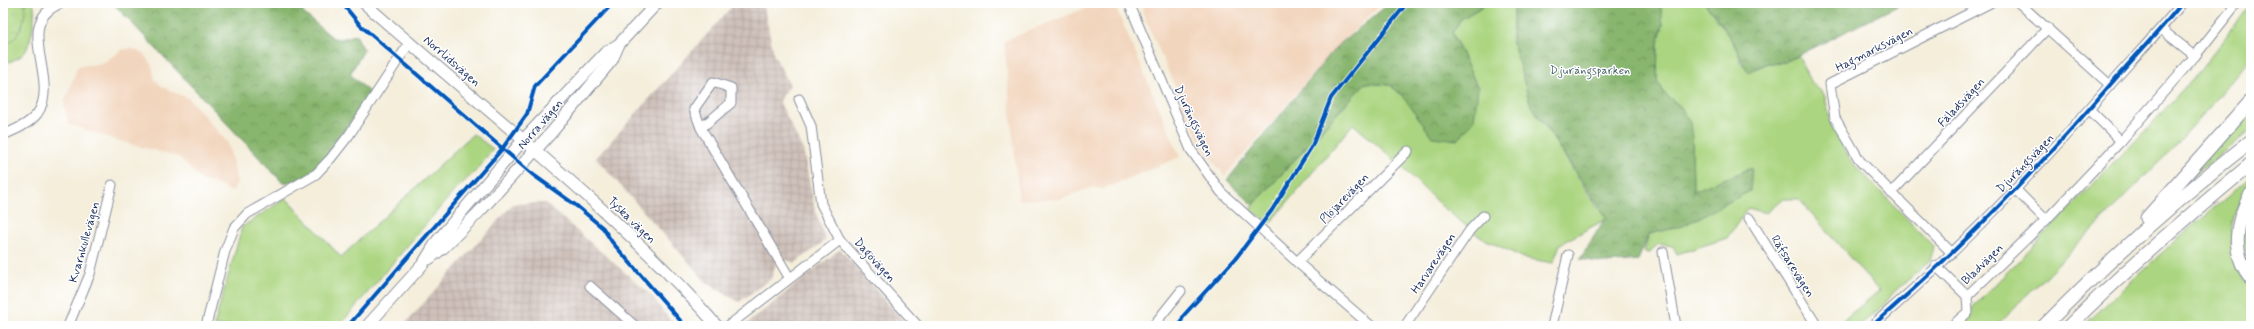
<svg xmlns="http://www.w3.org/2000/svg" width="2254" height="329" viewBox="0 0 2254 329" font-family="Mynerve,sans-serif">
	<style>
		.built { fill: #f2d5bd }
		.industrial { fill: url(#industrial-grid) }
		.grass { fill: #abd580; stroke: #63826f }
		.forest { fill: url(#forest-crowns); stroke: #527266 }
		.park { fill: url(#park-crowns); stroke: #63826f }
		.lines { fill: none; stroke-linecap: round; stroke-linejoin: round }
		.minor-casing { stroke: #888e9c; stroke-width: 11 }
		.major-casing { stroke: #888e9c; stroke-width: 13 }
		.highway-casing { stroke: #888e9c; stroke-width: 15 }
		.minor { stroke: #fff; stroke-width: 9 }
		.major { stroke: #fff; stroke-width: 11 }
		.highway { stroke: #fff; stroke-width: 13 }
		.cycleway-casing { stroke: #fff; stroke-width: 6 }
		.cycleway { stroke: #0057b8; stroke-width: 4 }
		.labels { text-anchor: middle; stroke-width: 3; stroke-linejoin: round; paint-order: stroke }
		.street-label { font-size: 12px; fill: #1b2f5e; stroke: #fff }
		.park-label { font-size: 12px; fill: #466168; stroke: #fff }
	</style>
	<defs>
		<pattern id="industrial-grid" width="8" height="8" patternUnits="userSpaceOnUse"><rect width="8" height="8" fill="#cfc1ba"/><path d="M0 4h8M4 0v8" fill="none" stroke="#b1a6a2"/></pattern>
		<pattern id="forest-crowns" width="20" height="18" patternUnits="userSpaceOnUse"><rect width="20" height="18" fill="#88b66e"/><path d="M2 6a3 3 0 1 1 6 0M12 15a3 3 0 1 1 6 0" fill="none" stroke="#6e945e"/></pattern>
		<pattern id="park-crowns" width="20" height="18" patternUnits="userSpaceOnUse"><rect width="20" height="18" fill="#abd580"/><path d="M2 6a3 3 0 1 1 6 0M12 15a3 3 0 1 1 6 0" fill="none" stroke="#93b771"/></pattern>
	</defs>
	<rect width="100%" height="100%" fill="#fff"/>
	<filter id="ink" filterUnits="userSpaceOnUse"><feTurbulence type="fractalNoise" baseFrequency=".025" numOctaves="2"/><feDisplacementMap in="SourceGraphic" scale="8" xChannelSelector="R" yChannelSelector="G"/><feConvolveMatrix kernelMatrix="1 2 1 2 8 2 1 2 1" color-interpolation-filters="sRGB"/></filter>
	<filter id="wash" filterUnits="userSpaceOnUse"><feTurbulence type="fractalNoise" baseFrequency=".012" numOctaves="4" result="noise"/><feDisplacementMap in="SourceGraphic" scale="16" xChannelSelector="R" yChannelSelector="G"/><feGaussianBlur stdDeviation="0.9" result="paint"/><feColorMatrix in="noise" values="0 0 0 0 0 0 0 0 0 0 0 0 0 0 0 0 0 1.4 0 .05"/><feComposite in="paint" operator="in"/></filter>
	<g filter="url(#wash)">
		<rect width="100%" height="100%" fill="#f4eedb"/>
		<g class="built">
			<polygon points="1098,3 1114,3 1180,157 1103,189 1092,187 1062,199 1019,200 1004,41"/>
			<polygon points="1146,3 1383,3 1336,47 1225,176 1201,145 1142,11"/>
			<polygon points="131,48 144,54 152,66 155,80 163,87 189,99 228,143 237,182 232,192 210,181 202,181 179,157 119,141 68,124 64,103 78,66 101,64 122,50"/>
		</g>
		<g class="industrial">
			<polygon points="735,3 763,3 774,55 790,85 779,101 803,150 815,210 826,240 795,263 787,260 775,266 771,279 739,302 707,283 596,158"/>
			<polygon points="545,203 652,296 674,326 403,326 513,204"/>
			<polygon points="840,249 908,326 744,326"/>
		</g>
		<g class="grass">
			<path d="M3 3H33C37 12 31 44 25 52 19 59 11 61 3 64Z"/>
			<polygon points="1488,3 1508,3 1514,10 1512,39 1530,103 1598,208 1608,218 1560,244 1553,263 1524,258 1480,237 1439,204 1397,162 1353,124 1270,223 1250,209 1365,83 1390,85 1403,96 1478,88 1452,33 1461,19"/>
			<path d="M1660 3H1703L1706 5C1719 23 1738 42 1741 64L1759 68 1767 63H1783L1798 55 1812 83 1824 94 1831 122 1850 160 1933 246 1930 261 1894 292 1884 305 1859 326H1836L1879 291 1799 199H1783L1766 213 1748 208 1727 238 1677 254 1673 246 1658 244 1650 253 1644 252 1649 234 1683 226 1752 169 1693 192 1692 138 1681 107 1665 94 1657 80 1658 42 1663 25Z"/>
			<polygon points="2251,3 2251,57 2246,64 2183,138 1996,326 1958,326 1979,301 2146,130 2202,68"/>
			<polygon points="2251,109 2251,130 2189,179"/>
			<polygon points="473,134 493,149 478,169 455,190 339,326 214,326 242,227 286,198 341,257"/>
			<polygon points="2251,177 2251,183 2238,205 2232,224 2231,239 2232,254 2238,271 2251,288 2251,326 2083,326 2179,237"/>
			<path d="M2251 206V267C2240 247 2243 226 2251 206Z"/>
		</g>
		<g class="forest">
			<polygon points="113,3 305,3 307,5 302,12 333,38 340,39 356,35 364,50 350,74 371,94 324,159 303,179 283,183"/>
			<polygon points="1390,3 1488,3 1461,19 1452,33 1478,88 1474,120 1458,140 1432,137 1403,96 1390,85 1365,83 1253,205 1227,180 1336,47"/>
			<polygon points="1508,3 1660,3 1663,25 1658,42 1657,80 1665,94 1681,107 1690,123 1692,138 1693,191 1752,168 1750,191 1683,226 1649,234 1638,260 1606,263 1580,259 1606,217 1530,103 1512,39 1514,10"/>
			<path d="M1703 3H1903L1783 63H1767L1749 72C1742 64 1743 62 1739 54 1731 39 1717 13 1703 3Z"/>
		</g>
		<path class="park" d="M3 3H25C26 22 20 37 3 47Z"/>
	</g>
	<g filter="url(#ink)">
		<g class="lines">
			<defs>
				<g id="minor">
					<polyline points="1129,3 1191,150 1221,192 1297,262 1371,326"/>
					<polyline points="2019,3 2110,85"/>
					<polyline points="2161,29 2195,56"/>
					<polyline points="799,99 811,126 821,204 840,240 918,326"/>
					<polyline points="2090,110 2121,141"/>
					<polyline points="701,128 694,109 713,82 731,88 731,103 701,128 789,277"/>
					<path d="M3 135C15 130 29 124 37 114 62 80 10 22 62 3"/>
					<polyline points="2015,189 2046,220"/>
					<polyline points="1891,193 2048,28"/>
					<polyline points="1749,218 1817,326"/>
					<polyline points="1663,252 1676,326"/>
					<polyline points="1951,252 1860,161 1835,118 1830,84 1990,3"/>
					<polyline points="1297,262 1408,151"/>
					<polyline points="1936,266 1967,296 2046,220 2121,141 2195,56 2237,3"/>
					<polyline points="590,286 635,326"/>
					<polyline points="68,326 90,274 112,185"/>
					<polyline points="206,326 225,251 234,228 247,214 316,174 331,158 349,135 410,42"/>
					<polyline points="728,326 840,240"/>
					<polyline points="1153,326 1181,291"/>
					<polyline points="1405,326 1470,230 1483,216"/>
					<polyline points="1552,326 1568,255"/>
					<path d="M1872 326C1957 252 2037 170 2110 85 2134 57 2160 31 2182 3"/>
					<polyline points="1952,326 1968,312 1967,296"/>
				</g>
				<g id="major">
					<path d="M364 3C483 109 611 205 717 326"/>
					<polyline points="429,259 443,248 480,211 551,133 612,60 619,44"/>
					<polyline points="367,326 423,264 437,241 524,139 605,53 619,44 657,3"/>
				</g>
				<g id="highway">
					<path d="M2251 194C2236 221 2230 252 2251 278"/>
					<polyline points="2147,218 2251,101"/>
					<path d="M2044 326C2109 260 2177 198 2251 141"/>
					<path d="M2069 326C2127 268 2188 216 2251 164"/>
				</g>
			</defs>
			<use href="#minor" class="minor-casing"/>
			<use href="#major" class="major-casing"/>
			<use href="#highway" class="highway-casing"/>
			<use href="#minor" class="minor"/>
			<use href="#major" class="major"/>
			<use href="#highway" class="highway"/>
			<defs>
				<g id="cycleway">
					<polyline points="342,3 360,25 532,174 578,207 603,228 612,242 685,326"/>
					<polyline points="348,326 502,149 527,114 535,86 613,3"/>
					<polyline points="1179,326 1184,315 1236,258 1272,210 1312,146 1331,98 1407,3"/>
					<path d="M1872 326C1957 252 2037 170 2110 85 2134 57 2160 31 2182 3"/>
				</g>
			</defs>
			<use href="#cycleway" class="cycleway-casing"/>
			<use href="#cycleway" class="cycleway"/>
		</g>
	</g>
	<g class="labels">
		<g class="street-label">
			<text transform="translate(1874 49) rotate(-27)" y="4">Hagmarksvägen</text>
			<text transform="translate(452 61) rotate(41)" y="4">Norrlidsvägen</text>
			<text transform="translate(1961 102) rotate(-47)" y="4">Fäladsvägen</text>
			<text transform="translate(1194 121) rotate(65)" y="4">Djurängsvägen</text>
			<text transform="translate(540 124) rotate(-49)" y="4">Norra vägen</text>
			<text transform="translate(2025 163) rotate(-46)" y="4">Djurängsvägen</text>
			<text transform="translate(1344 198) rotate(-46)" y="4">Plöjarevägen</text>
			<text transform="translate(632 220) rotate(44)" y="4">Tyska vägen</text>
			<text transform="translate(84 242) rotate(-74)" y="4">Kvarnkullevägen</text>
			<text transform="translate(875 260) rotate(48)" y="4">Dagövägen</text>
			<text transform="translate(1433 263) rotate(-56)" y="4">Harvarevägen</text>
			<text transform="translate(1982 264) rotate(-44)" y="4">Bladvägen</text>
			<text transform="translate(1793 266) rotate(58)" y="4">Räfsarevägen</text>
		</g>
		<g class="park-label">
			<text x="1590" y="74">Djurängsparken</text>
		</g>
	</g>
	<rect width="2254" height="329" fill="none" stroke="#fff" stroke-width="16"/>
</svg>
